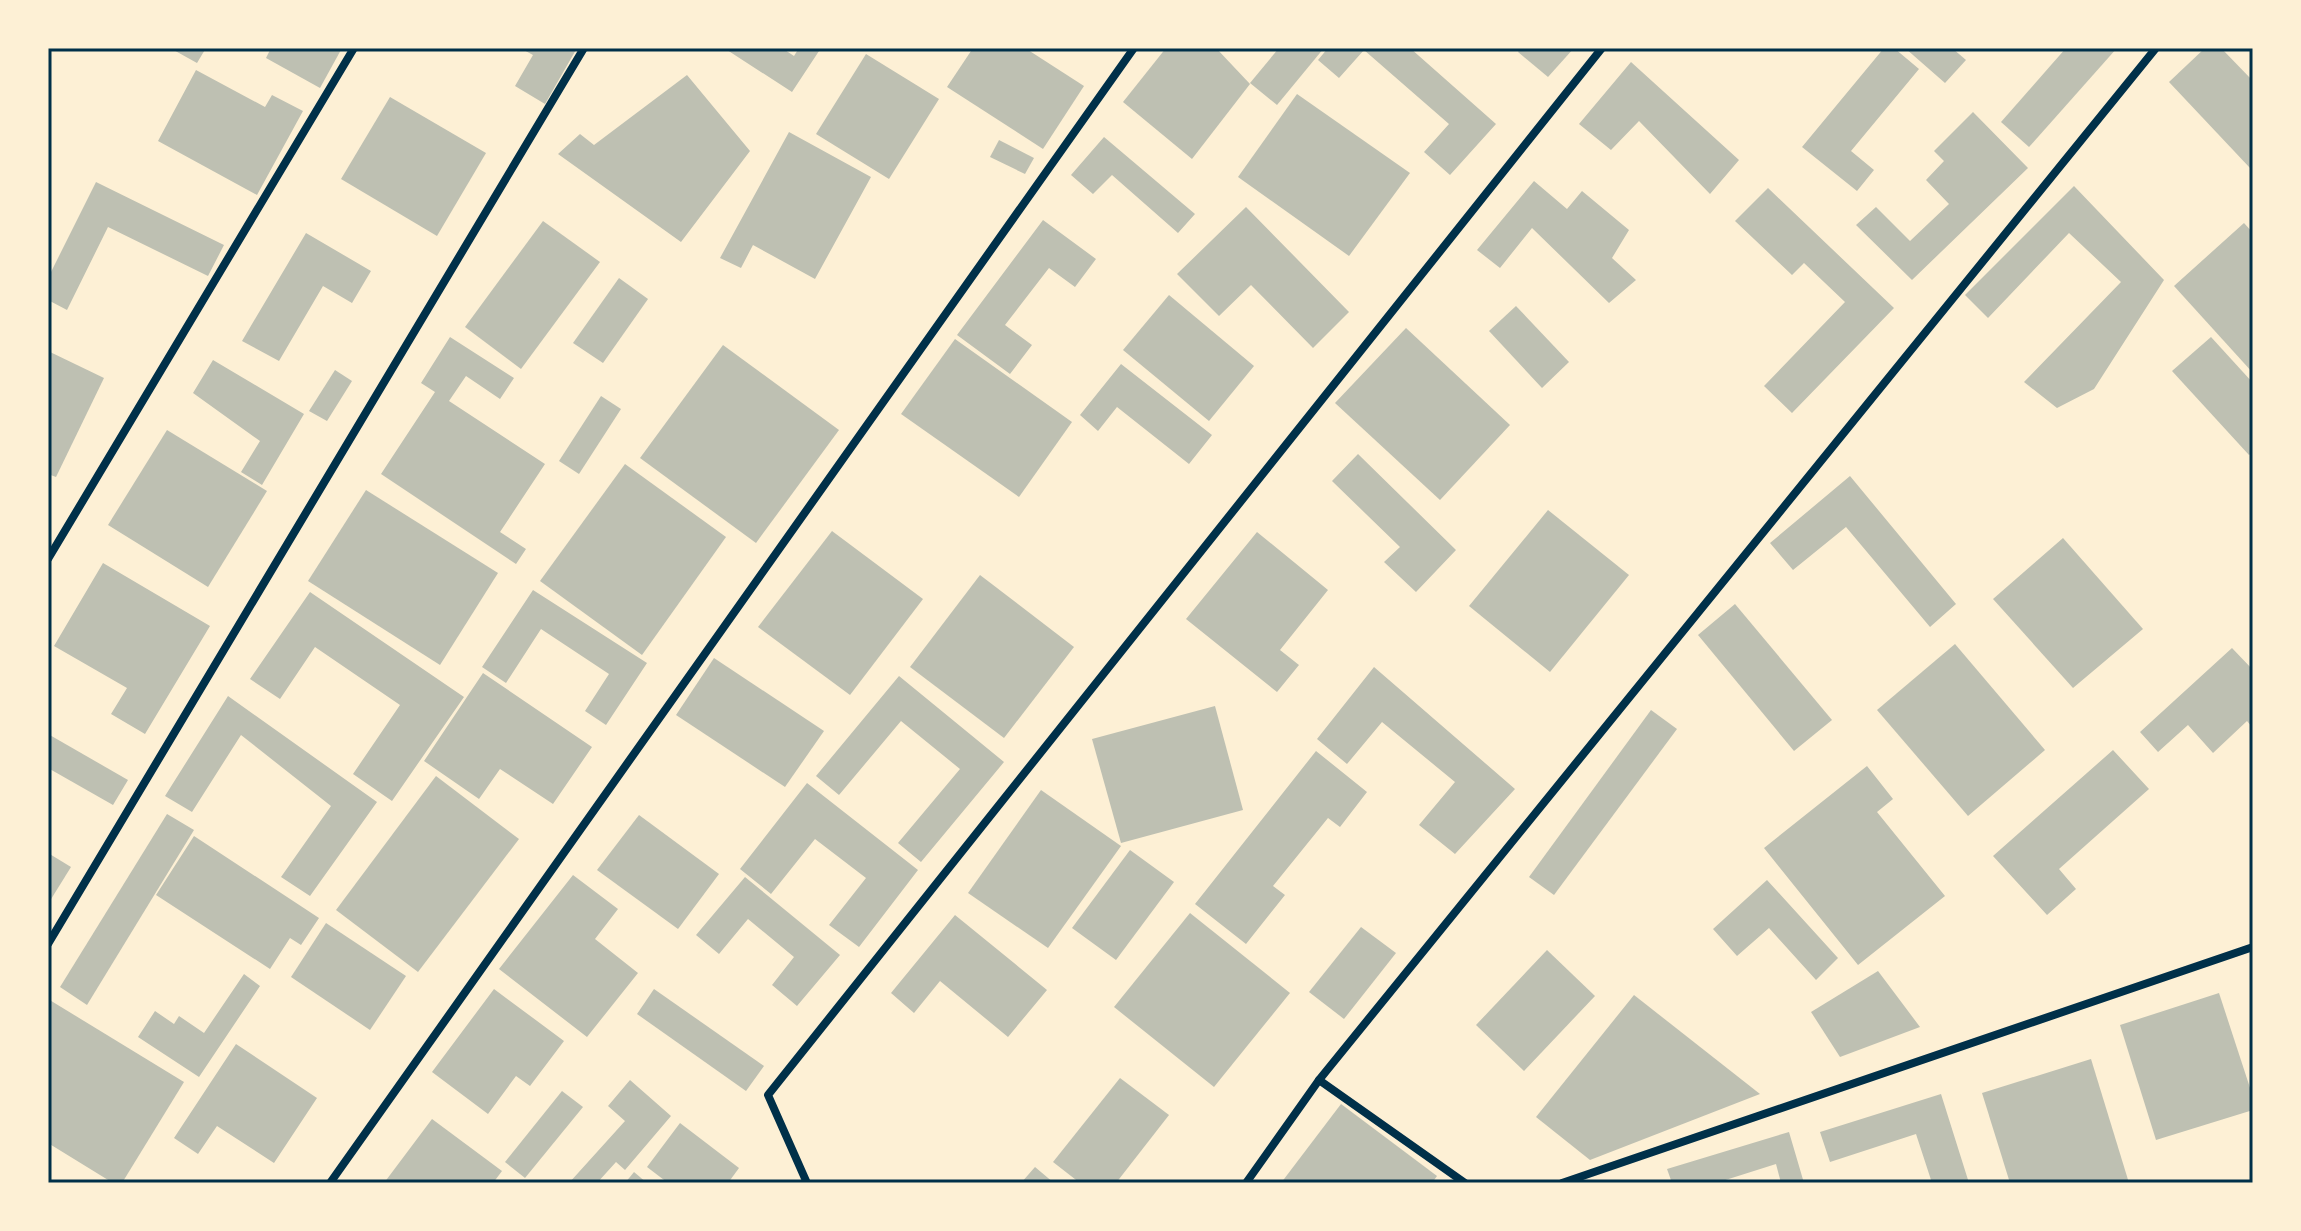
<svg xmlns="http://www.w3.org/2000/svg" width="2301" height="1231" viewBox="0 0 2301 1231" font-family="'PT Sans',sans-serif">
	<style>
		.building { fill: #bec0b2 }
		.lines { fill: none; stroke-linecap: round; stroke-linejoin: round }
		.minor { stroke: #003049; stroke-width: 8 }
		.neatline { fill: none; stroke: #003049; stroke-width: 3 }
	</style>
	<rect width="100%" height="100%" fill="#fdf0d5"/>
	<g class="building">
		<polygon points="170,48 206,48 197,63"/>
		<polygon points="271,48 342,48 320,88 266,58"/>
		<polygon points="520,48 577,48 545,104 515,86 533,55"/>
		<polygon points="724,48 782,48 794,56 799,48 821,48 792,92"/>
		<polygon points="973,48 1025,48 1084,86 1043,149 947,87"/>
		<polygon points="1166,48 1216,48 1250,84 1192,159 1123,102"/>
		<polygon points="1279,48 1324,48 1277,105 1250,83"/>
		<polygon points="1328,48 1410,48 1496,124 1450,175 1424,152 1449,124 1364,50 1339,78 1318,60"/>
		<polygon points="1521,48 1574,48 1548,77 1518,52"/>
		<polygon points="1884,48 1894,48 1919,69 1851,151 1874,170 1857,191 1802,147"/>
		<polygon points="1905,48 1952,48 1966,60 1945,83"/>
		<polygon points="2066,48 2117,48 2029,147 2001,122"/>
		<polygon points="2205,48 2221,48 2253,81 2253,165 2250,168 2169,82"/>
		<polygon points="866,54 939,99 889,179 816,134"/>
		<polygon points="1631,62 1739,160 1710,194 1639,121 1611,150 1579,124"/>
		<polygon points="196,70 265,107 272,95 303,111 257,195 158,141"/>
		<polygon points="687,75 750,151 681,242 558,154 580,134 594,145"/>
		<polygon points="1297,94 1410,173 1349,256 1238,177"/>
		<polygon points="390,97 486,153 437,236 341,179"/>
		<polygon points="1973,112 2028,168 1912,280 1856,225 1876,207 1910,241 1949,204 1926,180 1944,161 1934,151"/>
		<polygon points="789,132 871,177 815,279 753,245 741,268 720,258"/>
		<polygon points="1104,137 1195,214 1178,233 1112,175 1093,194 1071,175"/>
		<polygon points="999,140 1034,158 1025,174 990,157"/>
		<polygon points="1534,181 1567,209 1582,191 1629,230 1612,258 1636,280 1609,303 1532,228 1500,268 1477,250"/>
		<polygon points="96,182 224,245 208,276 108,227 67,310 48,300 48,278"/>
		<polygon points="2074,186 2164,280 2094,389 2057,408 2024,382 2121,282 2069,233 1988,318 1965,295"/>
		<polygon points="1768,188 1894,308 1792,413 1764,386 1845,302 1804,263 1792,275 1735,221"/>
		<polygon points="1246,207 1349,312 1313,348 1251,285 1219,316 1177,274"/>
		<polygon points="1043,220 1096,259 1075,287 1049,268 1005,325 1032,345 1010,374 957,335"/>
		<polygon points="543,221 600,262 521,369 465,327"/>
		<polygon points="2244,223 2253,233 2253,373 2174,286"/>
		<polygon points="306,233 371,271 352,303 323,286 279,361 242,341"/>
		<polygon points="619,278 648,299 603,363 573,343"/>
		<polygon points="1169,295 1254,366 1209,421 1123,350"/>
		<polygon points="1516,306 1569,362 1542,388 1489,331"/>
		<polygon points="1406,328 1510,425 1440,500 1335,403"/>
		<polygon points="450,337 514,378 500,399 466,376 449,401 545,464 500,532 526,549 516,564 381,474 435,392 421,383"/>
		<polygon points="2211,337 2253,383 2253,452 2249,455 2172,371"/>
		<polygon points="955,339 1072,422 1019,497 901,414"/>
		<polygon points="723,345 839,430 756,543 640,458"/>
		<polygon points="48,351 104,378 56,477 48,474"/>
		<polygon points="213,360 304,414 262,485 241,472 260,441 193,393"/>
		<polygon points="1121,364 1212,435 1189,464 1117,407 1098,431 1080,415"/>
		<polygon points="335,370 352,381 327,421 309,411"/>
		<polygon points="601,396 621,409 579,474 559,461"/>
		<polygon points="167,430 267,491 208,587 108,525"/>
		<polygon points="1358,454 1456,550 1416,592 1384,562 1400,547 1332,481"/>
		<polygon points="625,464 726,537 642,655 540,581"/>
		<polygon points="1850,476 1956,604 1930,627 1846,527 1793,570 1770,543"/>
		<polygon points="366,490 498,573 440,665 308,581"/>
		<polygon points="1548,510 1629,575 1550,672 1469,606"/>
		<polygon points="832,531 923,599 850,695 758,627"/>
		<polygon points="1257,532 1328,590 1280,650 1299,665 1277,692 1186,619"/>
		<polygon points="2063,538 2143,629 2073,688 1993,599"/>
		<polygon points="103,563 210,626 145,734 111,714 127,688 54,646"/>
		<polygon points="980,575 1074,647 1004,738 910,667"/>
		<polygon points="533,590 647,663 606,725 585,711 609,674 541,629 506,683 482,667"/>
		<polygon points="310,592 464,697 392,801 353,774 400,705 315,647 280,699 250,679"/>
		<polygon points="1735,604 1832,720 1794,751 1698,635"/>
		<polygon points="1955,644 2045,750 1968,816 1877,710"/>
		<polygon points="2232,648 2253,670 2253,728 2247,721 2213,753 2188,725 2158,752 2140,732"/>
		<polygon points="714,658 824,731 785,787 676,715"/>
		<polygon points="1374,667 1515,789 1455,854 1419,825 1455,782 1382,722 1347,764 1317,739"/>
		<polygon points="483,673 592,747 553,804 500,769 479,799 424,761"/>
		<polygon points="899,676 1004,762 921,862 898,843 960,769 901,721 839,795 816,776"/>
		<polygon points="228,696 377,802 310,896 281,877 331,806 241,735 192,812 165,796"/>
		<polygon points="1215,706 1243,810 1121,843 1092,739"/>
		<polygon points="1651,710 1677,729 1554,895 1529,877"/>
		<polygon points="48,734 128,780 113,805 48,768"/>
		<polygon points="2113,750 2149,789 2059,869 2076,889 2047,915 1993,856"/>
		<polygon points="1316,751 1367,792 1340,827 1328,818 1273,886 1285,895 1246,944 1195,904"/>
		<polygon points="1867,766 1893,799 1877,812 1945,896 1858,965 1764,848"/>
		<polygon points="436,776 519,839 418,972 336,910"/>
		<polygon points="807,783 918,870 859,947 829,925 866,878 815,839 771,894 740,869"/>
		<polygon points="1041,790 1121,846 1048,948 968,893"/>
		<polygon points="167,814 194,830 87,1005 60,987"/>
		<polygon points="639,815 719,874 678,929 597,870"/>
		<polygon points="194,836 319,918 301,945 290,938 270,969 156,895"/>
		<polygon points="1130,850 1174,882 1116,960 1072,928"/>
		<polygon points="48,853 71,867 48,904"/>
		<polygon points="573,875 618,909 595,939 638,973 587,1037 499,969"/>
		<polygon points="745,877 840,955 797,1006 772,985 794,957 748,919 719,954 696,935"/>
		<polygon points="1767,880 1838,958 1816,980 1769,928 1737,956 1713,929"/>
		<polygon points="1190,913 1290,993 1214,1087 1114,1007"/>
		<polygon points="955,915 1047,990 1008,1037 940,981 914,1013 891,993"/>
		<polygon points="326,923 406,976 370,1030 291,977"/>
		<polygon points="1361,927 1396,953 1344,1019 1309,992"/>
		<polygon points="1547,950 1595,996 1524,1071 1476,1025"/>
		<polygon points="1878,971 1920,1027 1840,1057 1811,1012"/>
		<polygon points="244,974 260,986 199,1077 138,1037 155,1011 174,1024 179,1016 204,1033"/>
		<polygon points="494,989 564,1041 530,1086 516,1076 488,1114 432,1072"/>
		<polygon points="654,989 764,1066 746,1091 637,1014"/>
		<polygon points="2219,993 2253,1097 2253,1110 2156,1140 2120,1025"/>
		<polygon points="1634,995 1760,1094 1590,1160 1536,1117"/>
		<polygon points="48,999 184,1082 122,1183 113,1183 48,1143"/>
		<polygon points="236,1044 317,1098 274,1163 217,1126 198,1154 174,1138"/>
		<polygon points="2091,1059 2129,1183 2010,1183 1982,1093"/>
		<polygon points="1120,1078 1169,1115 1116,1183 1080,1183 1053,1162"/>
		<polygon points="630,1080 671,1116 625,1170 616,1162 597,1183 569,1183 625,1121 608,1106"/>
		<polygon points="562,1091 583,1107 525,1178 505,1162"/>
		<polygon points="1941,1094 1969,1183 1932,1183 1916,1134 1830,1162 1820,1132"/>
		<polygon points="1341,1104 1437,1176 1432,1183 1281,1183"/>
		<polygon points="432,1119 502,1171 493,1183 384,1183"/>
		<polygon points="680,1123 739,1168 728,1183 668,1183 647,1167"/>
		<polygon points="1789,1132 1804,1183 1781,1183 1776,1164 1716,1183 1672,1183 1667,1169"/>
		<polygon points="1035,1167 1054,1183 1021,1183"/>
		<polygon points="634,1172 647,1183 625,1183"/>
	</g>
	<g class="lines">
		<g class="minor">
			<polyline points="48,559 354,48"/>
			<polyline points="48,944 584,48"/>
			<polyline points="1319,1080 1465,1183"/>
			<polyline points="330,1183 1134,48"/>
			<polyline points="807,1183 768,1095 1602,48"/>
			<polyline points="1246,1183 1319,1080 2156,48"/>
			<polyline points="1562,1183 2253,947"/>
		</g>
	</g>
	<rect width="2301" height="1231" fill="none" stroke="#fdf0d5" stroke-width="100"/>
	<rect x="50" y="50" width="2201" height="1131" class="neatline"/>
</svg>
